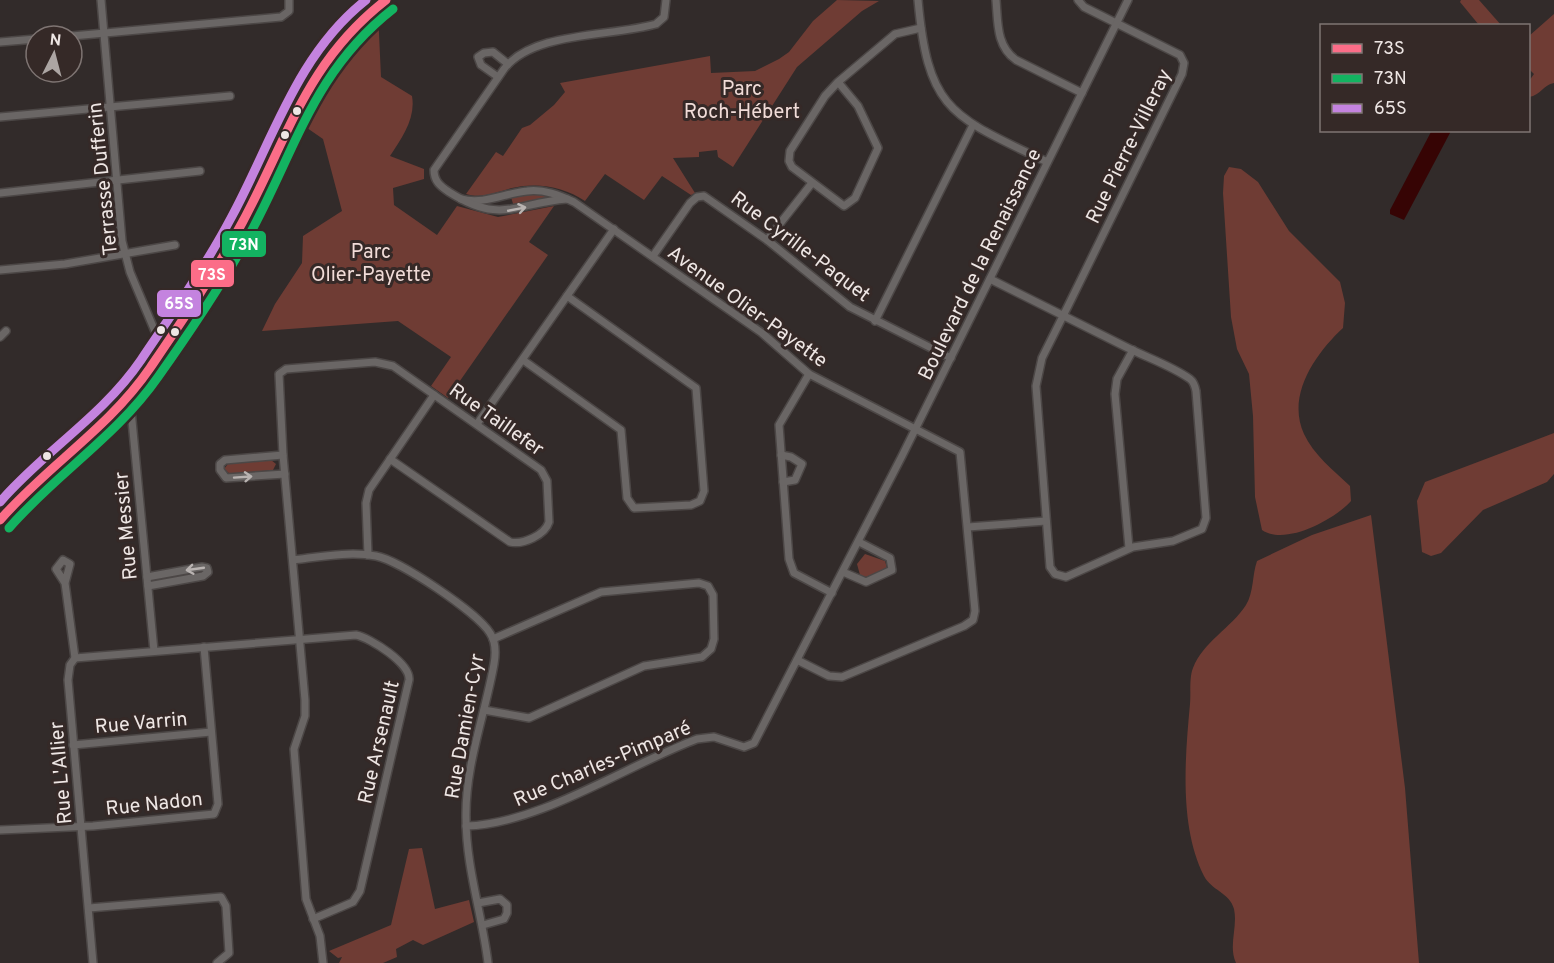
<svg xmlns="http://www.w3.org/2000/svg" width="1554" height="963" viewBox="0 0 1554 963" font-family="Overpass,sans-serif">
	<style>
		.green { fill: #6f3c34 }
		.water { fill: #360404 }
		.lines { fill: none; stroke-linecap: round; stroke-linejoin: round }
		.minor-casing { stroke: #4c4746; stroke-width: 10 }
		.minor { stroke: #6a6665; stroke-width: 7 }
		.bus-1-casing { stroke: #352927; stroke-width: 14 }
		.bus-2-casing { stroke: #352927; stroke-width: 14 }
		.bus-3-casing { stroke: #352927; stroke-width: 14 }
		.bus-1 { stroke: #fb6d88; stroke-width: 9 }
		.bus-2 { stroke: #13b361; stroke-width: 9 }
		.bus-3 { stroke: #c483df; stroke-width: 9 }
		.oneway { stroke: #b9b3b1 }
		.bus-dot { fill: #eee6e4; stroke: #352927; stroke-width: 2 }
		.labels { text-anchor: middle; stroke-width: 6; stroke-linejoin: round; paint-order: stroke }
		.park-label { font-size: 20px; fill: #f1dcd8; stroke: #352927 }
		.street-label { font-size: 20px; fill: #eee6e4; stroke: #352927 }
		.line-badge { stroke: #352927; stroke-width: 2 }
		.badge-label { font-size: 16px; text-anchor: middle; font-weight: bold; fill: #fff }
	</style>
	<rect width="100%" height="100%" fill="#322b2a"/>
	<g class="green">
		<path d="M837 0 879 1 862 11 797 67 733 167 718 157 717 150 699 152V157L673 158 695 193 691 195 662 176 644 200 605 174 585 201C564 187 538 182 512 188 497 192 482 199 466 194L496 152 503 156 522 128 530 125 554 105 565 92 560 83 710 56 711 73 755 71 779 59 789 52 813 21Z"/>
		<polygon points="1461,0 1479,0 1501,25 1479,25 1460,2"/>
		<path d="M378 12 381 77 412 96C416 118 402 138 390 156L424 169V179L393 188 394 205 437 235 457 206 498 217 554 206 529 242 548 255 448 398 431 386 451 357 398 321 262 331 275 304 302 263 303 236 342 211 323 139 297 121 341 48Z"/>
		<path d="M1554 14V83C1543 85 1541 95 1529 97V81L1534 74 1529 69V36Z"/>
		<path d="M1229 167 1241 169 1258 182 1289 231 1340 282 1345 303 1343 328C1316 353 1286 395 1304 434 1313 454 1334 471 1350 486L1351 501C1334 520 1285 546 1262 530L1255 497 1253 416 1249 374 1237 349 1231 317 1223 193 1224 176Z"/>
		<polygon points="537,194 554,198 514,207 511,197"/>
		<polygon points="1554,433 1554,474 1547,482 1483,510 1441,553 1431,556 1422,552 1417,501 1425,482"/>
		<polygon points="271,460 276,464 273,470 230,474 224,469 228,464"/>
		<path d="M1371 515 1405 788 1419 963H1236C1228 946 1238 927 1234 909 1230 893 1211 890 1204 876 1179 826 1185 758 1190 704 1191 693 1189 678 1193 668 1203 642 1231 628 1246 605 1254 592 1252 575 1257 561L1312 535Z"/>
		<polygon points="865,554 885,561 887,568 866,577 860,575 857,564"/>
		<polygon points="422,848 435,909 469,900 474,922 423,945 413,940 396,949 397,957 383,963 339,963 342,957 338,958 329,951 391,925 409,849"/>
	</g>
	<polygon class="water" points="1432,130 1451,131 1404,220 1390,214 1390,210"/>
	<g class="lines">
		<defs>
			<g id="minor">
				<polyline points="101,0 122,241 130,272 162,348"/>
				<path d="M918 0C928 112 952 116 1047 162"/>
				<path d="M996 0C998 22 996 46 1016 60L1082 93"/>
				<polyline points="72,36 281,17 289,11 289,0"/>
				<polyline points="0,42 36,39"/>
				<polyline points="498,77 481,65 478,57 484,53 493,52 508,64"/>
				<polyline points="838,82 858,106 878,148 855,198 844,206 792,167 789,161 790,151 825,96 838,82 895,34 921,28"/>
				<polyline points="0,117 230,96"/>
				<polyline points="0,193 200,171"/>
				<path d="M461 199C484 205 505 193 527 191 544 189 559 195 574 202L762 333 809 374 960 452 975 611 973 620 964 626 842 677 829 676 797 660"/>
				<path d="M567 199C515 203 501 225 449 192 440 186 434 181 434 170L504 69C533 31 611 37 656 24L664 17 666 0"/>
				<polyline points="767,240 812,183"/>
				<polyline points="653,256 690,203 697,197 704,196 767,240 850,307 951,358"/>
				<polyline points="0,270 65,264 175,245"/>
				<path d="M990 279C1036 302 1082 325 1128 348 1148 358 1172 366 1190 379 1194 382 1195 386 1196 391L1206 518 1202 529 1173 541 1133 547 1066 577 1055 574 1050 567 1036 386 1042 358 1068 306 1182 74 1184 63 1180 55 1084 7 1078 0"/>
				<polyline points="875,321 973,125"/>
				<polyline points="0,337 6,331"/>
				<polyline points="523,360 621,430 627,498 634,508 691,505 700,501 704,491 696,388 567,296"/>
				<polyline points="809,374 779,425 789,559 794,573 832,593"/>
				<polyline points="125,400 131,410 154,651"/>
				<polyline points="477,424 614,229"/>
				<polyline points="283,455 225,460 220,464 220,470 226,478 285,474"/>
				<polyline points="781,455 791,457 802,464 795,480 783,482"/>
				<path d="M0 520C33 479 76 451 113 414 140 387 161 351 182 319 205 283 230 248 249 210 285 136 314 47 386 0"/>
				<polyline points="968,527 1046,521"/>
				<polyline points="1129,548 1115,394 1117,379 1133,350"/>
				<polyline points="368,555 366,503 369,490 434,395"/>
				<path d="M293 560C319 557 349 551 376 556 399 560 477 612 490 633 496 642 496 653 494 664 485 715 465 765 466 818 466 867 482 914 488 963"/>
				<polyline points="843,572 866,582 892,570 890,558 859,542"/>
				<polyline points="147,577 202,567 207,568 208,572 203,576 148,586"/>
				<polyline points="65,583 56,569 63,560 70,564 65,583 75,658 70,665 68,680 93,963"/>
				<path d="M75 658 356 635C371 638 411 664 409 680L360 891 353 902 313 919"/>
				<polyline points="484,710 529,718 644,666 702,657 711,649 714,639 713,595 708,586 699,583 601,592 493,639"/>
				<polyline points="73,745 211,732"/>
				<path d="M466 826C540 824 627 765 697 739L714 737 744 747 754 743 902 456 1128 0"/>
				<polyline points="0,830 93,826 214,814 218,804 204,647"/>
				<polyline points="478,903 500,899 507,905 507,913 504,919 483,925"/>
				<polyline points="89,908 221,897 226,906 229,953 217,963"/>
				<path d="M323 963 320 936 306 899 294 749 305 716V700L283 455 279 374 286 369 375 362 393 366 541 470 547 481 549 522C545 535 523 545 510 542L390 459"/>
			</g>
		</defs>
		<use href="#minor" class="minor-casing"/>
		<use href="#minor" class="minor"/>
		<defs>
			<path id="bus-1" d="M0 520C47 466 109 428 150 368 182 321 215 273 242 223 288 138 306 62 386 0"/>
			<path id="bus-2" d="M9 528C56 474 117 436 158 377 192 329 226 279 253 228 297 145 315 70 393 9"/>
			<path id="bus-3" d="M0 502C44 451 102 417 141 360 172 314 205 267 231 218 272 143 296 55 366 0"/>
		</defs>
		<use href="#bus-1" class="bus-1-casing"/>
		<use href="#bus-2" class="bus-2-casing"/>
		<use href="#bus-3" class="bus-3-casing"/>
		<use href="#bus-1" class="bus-1"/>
		<use href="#bus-2" class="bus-2"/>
		<use href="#bus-3" class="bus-3"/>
	</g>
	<defs><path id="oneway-shaft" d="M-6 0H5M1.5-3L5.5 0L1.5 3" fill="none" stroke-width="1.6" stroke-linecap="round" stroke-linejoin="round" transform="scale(1.5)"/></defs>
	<g class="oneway">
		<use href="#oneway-shaft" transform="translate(517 209) rotate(-11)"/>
		<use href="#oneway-shaft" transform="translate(243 477) rotate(-4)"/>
		<use href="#oneway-shaft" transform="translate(195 569) rotate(172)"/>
	</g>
	<g class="bus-dot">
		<circle cx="297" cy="111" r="5"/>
		<circle cx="285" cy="135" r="5"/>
		<circle cx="161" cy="330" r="5"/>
		<circle cx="175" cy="332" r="5"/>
		<circle cx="47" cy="456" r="5"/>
	</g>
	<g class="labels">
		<g class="park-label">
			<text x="742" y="95">Parc<tspan x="742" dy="23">Roch-Hébert</tspan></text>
			<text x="371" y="258">Parc<tspan x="371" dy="23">Olier-Payette</tspan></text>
		</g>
		<g class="street-label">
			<text transform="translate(1128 146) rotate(-64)" y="7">Rue Pierre-Villeray</text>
			<text transform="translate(102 179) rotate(-96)" y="7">Terrasse Dufferin</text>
			<text transform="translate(801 246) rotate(37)" y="7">Rue Cyrille-Paquet</text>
			<text transform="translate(979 264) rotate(-64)" y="7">Boulevard de la Renaissance</text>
			<text transform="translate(748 306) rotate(36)" y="7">Avenue Olier-Payette</text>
			<text transform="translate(497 419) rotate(35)" y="7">Rue Taillefer</text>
			<text transform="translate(125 526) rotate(-95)" y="7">Rue Messier</text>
			<text transform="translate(141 722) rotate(-5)" y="7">Rue Varrin</text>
			<text transform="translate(464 726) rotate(-80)" y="7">Rue Damien-Cyr</text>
			<text transform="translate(378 742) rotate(-77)" y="7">Rue Arsenault</text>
			<text transform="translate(602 763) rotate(-23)" y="7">Rue Charles-Pimparé</text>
			<text transform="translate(60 773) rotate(-95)" y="7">Rue L'Allier</text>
			<text transform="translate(154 803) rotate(-6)" y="7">Rue Nadon</text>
		</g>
	</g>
	<g class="line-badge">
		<rect x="221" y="230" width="46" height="28" rx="6" fill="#13b361"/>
		<rect x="190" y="259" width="45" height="29" rx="6" fill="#fb6d88"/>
		<rect x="156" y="289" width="46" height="29" rx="6" fill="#c483df"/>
	</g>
	<g class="badge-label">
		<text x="244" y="250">73N</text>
		<text x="212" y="280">73S</text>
		<text x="179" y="309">65S</text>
	</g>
	<rect x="1320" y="24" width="210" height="108" fill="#352927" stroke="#7f7573" stroke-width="1.5"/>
	<rect x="1332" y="44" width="30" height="9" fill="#fb6d88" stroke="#7f7573" stroke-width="1.5"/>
	<text x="1374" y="54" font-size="18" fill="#eee6e4">73S</text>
	<rect x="1332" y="74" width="30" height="9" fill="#13b361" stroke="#7f7573" stroke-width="1.5"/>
	<text x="1374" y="84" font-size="18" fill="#eee6e4">73N</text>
	<rect x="1332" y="104" width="30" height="9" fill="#c483df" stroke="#7f7573" stroke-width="1.5"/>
	<text x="1374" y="114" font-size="18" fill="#eee6e4">65S</text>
	<g transform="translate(54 54) rotate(6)"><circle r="28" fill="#352927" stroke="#7f7573" stroke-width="1.5"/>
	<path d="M0-4.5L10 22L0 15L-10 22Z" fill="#aca5a3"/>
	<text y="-9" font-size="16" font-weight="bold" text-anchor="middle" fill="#eee6e4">N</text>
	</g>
</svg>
